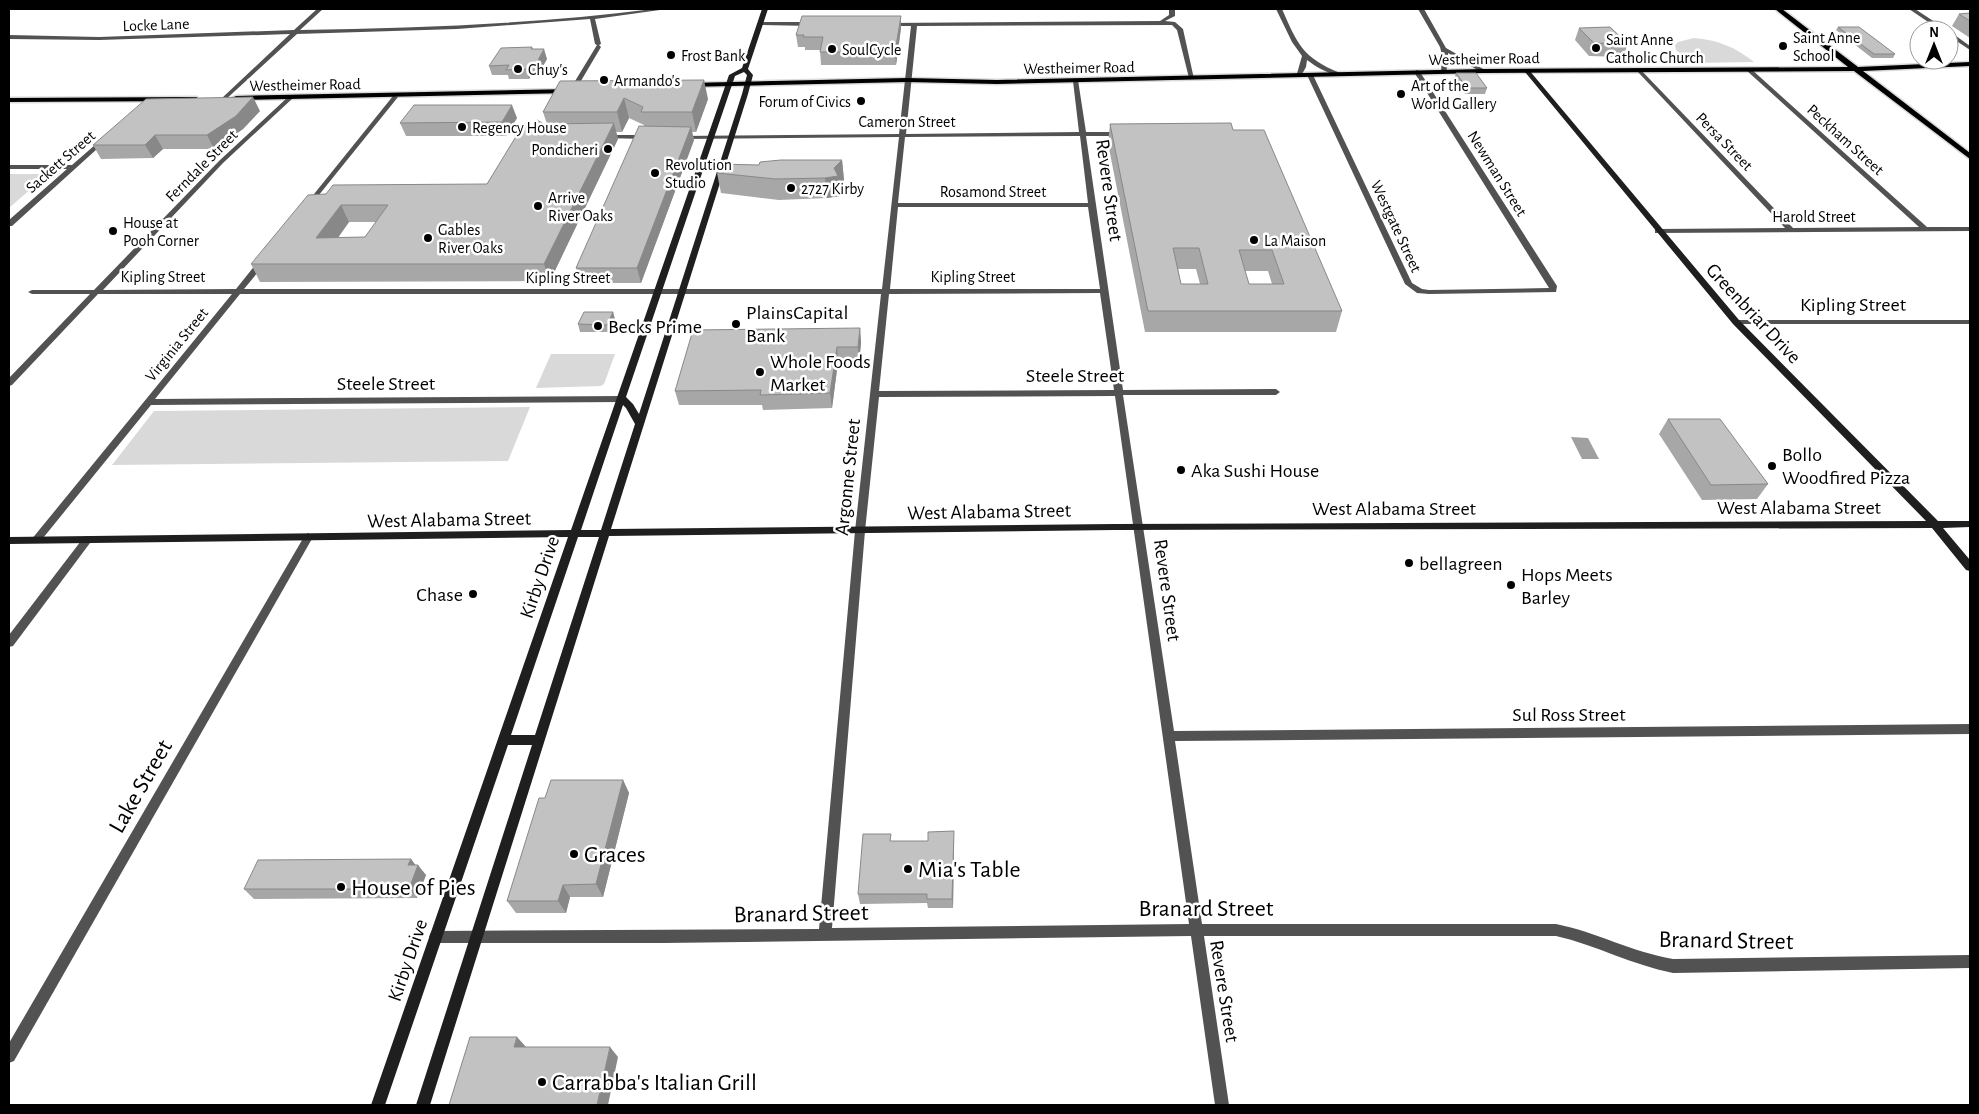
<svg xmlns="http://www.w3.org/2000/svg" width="1979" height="1114" viewBox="0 0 1979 1114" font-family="'Alegreya Sans',sans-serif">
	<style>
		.green { fill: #d9d9d9 }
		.water { fill: #a0a0a0 }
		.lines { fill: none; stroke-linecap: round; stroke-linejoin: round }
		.primary-casing { stroke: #dbdbdb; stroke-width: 3 }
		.street { fill: #525252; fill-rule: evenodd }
		.secondary { fill: #1f1f1f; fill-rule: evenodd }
		.primary { fill: #000; fill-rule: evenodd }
		.wall { fill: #a7a7a7; fill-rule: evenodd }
		.shaded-wall { fill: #888 }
		.building { fill: #c2c2c2; stroke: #888; fill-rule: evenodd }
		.poi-dot { fill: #000; stroke: #fff; stroke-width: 2 }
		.labels { text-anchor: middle; stroke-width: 5; stroke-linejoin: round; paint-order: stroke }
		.far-street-label { font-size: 16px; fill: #000; stroke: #fff }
		.far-poi-label { font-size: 16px; fill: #000; stroke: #fff; text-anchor: start }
		.street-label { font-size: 20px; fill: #000; stroke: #fff }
		.poi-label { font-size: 20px; fill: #000; stroke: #fff; text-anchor: start }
		.near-street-label { font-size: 24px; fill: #000; stroke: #fff }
		.near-poi-label { font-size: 24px; fill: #000; stroke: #fff; text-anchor: start }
	</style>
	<rect width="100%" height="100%" fill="#fff"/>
	<g class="green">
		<path d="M1694 38C1718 40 1735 47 1754 62L1690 63 1676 50 1675 45 1678 42Z"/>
		<polygon points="9,174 48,174 9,208"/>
		<polygon points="551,354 615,354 604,384 601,386 536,388"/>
		<polygon points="530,407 508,461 112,465 154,411"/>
	</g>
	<polygon class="water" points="1571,437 1588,438 1599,459 1582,459"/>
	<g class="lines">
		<defs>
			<g id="primary">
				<polygon points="1775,9 1782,9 1858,67 1970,62 1970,66 1863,71 1970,153 1970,159 1854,71 1483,73 997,84 907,82 688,87 684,85 688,83 907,78 997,80 1483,69 1848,67"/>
				<polygon points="571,89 574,89 574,93 236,100 232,98 236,96"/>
				<polygon points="194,97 197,97 197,101 9,102 9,98"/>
			</g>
		</defs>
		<use href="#primary" class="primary-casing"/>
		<g class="street">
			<path d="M317 9H323L300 30C419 28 537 24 653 9H667L595 19 601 44 599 45 601 47 575 91 572 93 569 91 597 45 595 44 590 19 457 29 297 34 224 101 222 100V98L290 34 99 40 9 39V35L99 37 294 30Z"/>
			<path d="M1169 9H1175V16L1165 21 1175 22 1183 29 1194 79 1189 78 1177 30 1172 25 917 26 906 134 1079 132 1073 81 1078 80 1086 132H1121L1124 134 1121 136H1086L1123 390 1276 389 1280 392 1276 395H1123L1174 731 1970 724V734L1175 741 1202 924H1556C1596 932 1632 952 1673 959L1970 955V968L1673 973C1632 965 1596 945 1556 936H1204L1229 1105H1215L1191 936 664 943H436L431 942 429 937 431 932 436 931 819 929 855 531 881 294H240L155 399 622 396 626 399 622 402 151 405 39 543H33L31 540 232 294H98L12 385 9 386V378L90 294H32L28 292 32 290H94L219 161 288 97 293 98 223 163 103 290 236 289 260 259H263L267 261 244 289H882L899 137 680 139 677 137 678 136 899 134 911 26H889L886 24 887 23 1160 21 1169 15ZM1080 136 1088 203H898L905 137ZM898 207H1088L1100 289H890ZM1100 293 1114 390 879 391 889 294ZM1115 396 1189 924 832 928 865 531 879 397Z"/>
			<path d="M1276 9H1282C1298 45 1302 57 1340 73V75C1329 75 1315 66 1307 60L1306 67 1301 76 1296 77 1302 56 1292 42Z"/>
			<polygon points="1418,9 1424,9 1446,48 1485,70 1485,72 1481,72 1448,53 1448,63 1446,72 1441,73 1442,55 1440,47"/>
			<polygon points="1909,9 1915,9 1947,30 1940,30"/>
			<polygon points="760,22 812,22 815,24 812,26 758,25 757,24"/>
			<polygon points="1949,31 1970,46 1970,50 1949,36"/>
			<polygon points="1639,68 1793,228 1919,227 1746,70 1746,68 1750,68 1927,227 1970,227 1970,231 1655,233 1655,229 1658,229 1785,228 1637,71 1636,70"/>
			<polygon points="1417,70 1420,72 1557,286 1556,292 1429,294 1417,293 1405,284 1307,75 1308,74 1313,75 1412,283 1422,289 1429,290 1549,288 1414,72"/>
			<polygon points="393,96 398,97 310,206 306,206 306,204"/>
			<polygon points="605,135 646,135 649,137 646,139 603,138 602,137"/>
			<polygon points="103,138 108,139 12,226 9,226 9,220 67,169 9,169 9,165 72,165"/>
			<rect x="1733" y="320" width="237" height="4"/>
			<polygon points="308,533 313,537 14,1061 9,1063 9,1043 305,535"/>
			<polygon points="87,536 92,540 90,543 13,646 9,647 9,635 84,537"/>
		</g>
		<path class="secondary" d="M762 9H768L748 69 753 75 748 94 611 529 1115 524 1926 521 1733 324 1525 72 1524 71 1527 69 1529 70 1739 320 1938 521H1970V527L1943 528 1970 560V571L1966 570 1932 528 1115 530 609 536 430 1105H416L532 745H508L385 1105H371L568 537 9 544V537L571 530 729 75 742 68ZM744 72 747 75 742 94 639 414 633 404 626 397 735 76ZM623 405 626 408 635 424 601 530H581ZM578 537H599L535 735H511Z"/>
		<use href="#primary" class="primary"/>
	</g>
	<g class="wall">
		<polygon points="1970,13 1970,38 1952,26 1959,14"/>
		<polygon points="1838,27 1895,54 1893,58 1872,58 1836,30"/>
		<polygon points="901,28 896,65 821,65 820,50 805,50 805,47 798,47 796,35"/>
		<polygon points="1579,28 1628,44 1623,57 1589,56 1575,40"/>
		<polygon points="532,47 533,49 547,59 539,73 532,73 529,79 509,79 508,75 492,75 489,66"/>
		<polygon points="1456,73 1487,88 1485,94 1465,94 1454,79"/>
		<path d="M560 81 708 99 696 132H692L694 140 641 283H581L576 268 644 126V125L629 118 622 132H616L618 139 550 281 260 282 251 264 326 194 487 184 534 125 547 124 543 112ZM349 222H376L365 237 338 238Z"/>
		<polygon points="260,111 243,129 214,149 163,149 153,158 101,159 93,145"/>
		<polygon points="517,118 506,136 406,136 400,123"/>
		<path d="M1110 124 1233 130 1342 311 1336 332H1145L1108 143ZM1178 269H1196L1200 284H1181ZM1245 271H1268L1272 284H1249Z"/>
		<polygon points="842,160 844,180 839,186 840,196 827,198 779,200 721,193 717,173 759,165"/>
		<polygon points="613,312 615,320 610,332 580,332 578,324"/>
		<polygon points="860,328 861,343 859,362 838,362 832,408 763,410 762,405 679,405 675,391"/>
		<polygon points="1668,419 1768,484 1757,499 1702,500 1659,434"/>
		<polygon points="623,780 629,793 603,897 570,897 566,913 516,913 507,901 545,798"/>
		<polygon points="891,841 954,841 953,908 928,908 927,903 860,904 858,894"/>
		<polygon points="411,859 415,865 426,875 417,898 254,899 244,889"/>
	</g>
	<g class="shaded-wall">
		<polygon points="901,16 901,28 896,65 895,52"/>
		<polygon points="544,49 547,59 539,73 536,64"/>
		<polygon points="530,64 532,73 529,79 526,69"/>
		<polygon points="704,80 708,99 696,132 692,112"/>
		<polygon points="253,97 260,111 243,129 214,149 207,135"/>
		<polygon points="624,98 629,118 622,132 617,112"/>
		<polygon points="512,105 517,118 506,136 502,122"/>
		<polygon points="614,123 618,139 550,281 544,264"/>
		<polygon points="691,127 694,140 641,283 637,268"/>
		<polygon points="155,135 163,149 153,158 145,145"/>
		<polygon points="842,160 844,180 839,186 840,196 827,198 825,178"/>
		<polygon points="341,205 349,222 325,255 316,238"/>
		<polygon points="613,312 615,320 610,332 607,325"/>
		<polygon points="860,328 861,343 859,362 858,347"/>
		<polygon points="837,347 838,362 832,408 830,393"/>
		<polygon points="623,780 629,793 603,897 596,884"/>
		<polygon points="954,831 954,841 953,908 952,899"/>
		<polygon points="411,859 417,867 418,865 426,875 417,898 409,889 408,865"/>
		<polygon points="563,885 570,897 566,913 558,901"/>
		<polygon points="517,1037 527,1048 514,1047"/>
		<polygon points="610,1047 618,1057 608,1105 597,1105"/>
	</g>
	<g class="building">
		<polygon points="1970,13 1970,21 1959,14"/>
		<polygon points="802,16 901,16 895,52 820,52 823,37 803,37 804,35 796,35"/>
		<polygon points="1610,27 1628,44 1594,43 1579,28"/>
		<polygon points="1838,27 1859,27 1895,54 1874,54"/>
		<polygon points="532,47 531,49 544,49 536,64 530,64 526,69 506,70 509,65 489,66 501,48"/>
		<polygon points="1456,73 1476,73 1487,88 1467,88"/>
		<polygon points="704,80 692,112 641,112 643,107 624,98 617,112 543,112 560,81"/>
		<polygon points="253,97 236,116 207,135 155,135 145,145 93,145 146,99"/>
		<polygon points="414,105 512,105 502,122 400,123"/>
		<path d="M537 120 544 124 614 123 544 264H251L308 195 326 194 333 185 487 184 523 125H534ZM341 205H388L365 237 316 238Z"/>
		<path d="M1231 123 1233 130H1264L1342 311H1148L1110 124ZM1173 248H1199L1208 284H1181ZM1239 250H1272L1284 284H1249Z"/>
		<polygon points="639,126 691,127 637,268 576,268"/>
		<polygon points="781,160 842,160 834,168 838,176 825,178 775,179 717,173 718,164 759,165 760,162"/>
		<polygon points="584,312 613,312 607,325 578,324"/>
		<polygon points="860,328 858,347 837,347 830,393 760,395 761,390 675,391 693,330"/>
		<polygon points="1668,419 1720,419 1768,484 1711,485"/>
		<polygon points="551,780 623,780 596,884 563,885 558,901 507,901 539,798 545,798"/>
		<polygon points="954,831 952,899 927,899 927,894 858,894 863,834 891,834 890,841 928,841 928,832"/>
		<polygon points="411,859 408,865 418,865 409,889 244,889 258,860"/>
		<polygon points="470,1037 517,1037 514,1047 610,1047 597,1105 449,1105"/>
	</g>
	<g class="poi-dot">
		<circle cx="1783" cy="46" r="5"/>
		<circle cx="1596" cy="48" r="5"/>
		<circle cx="832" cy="49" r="5"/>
		<circle cx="671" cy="55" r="5"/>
		<circle cx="518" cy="69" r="5"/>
		<circle cx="604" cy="80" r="5"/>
		<circle cx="1401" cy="94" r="5"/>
		<circle cx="861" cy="101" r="5"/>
		<circle cx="462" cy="127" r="5"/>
		<circle cx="608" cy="149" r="5"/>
		<circle cx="655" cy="173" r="5"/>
		<circle cx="791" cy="188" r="5"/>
		<circle cx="538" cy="206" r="5"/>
		<circle cx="113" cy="231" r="5"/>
		<circle cx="428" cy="238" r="5"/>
		<circle cx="1254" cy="240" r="5"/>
		<circle cx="736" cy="324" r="5"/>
		<circle cx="598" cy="326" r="5"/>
		<circle cx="760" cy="372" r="5"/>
		<circle cx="1772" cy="466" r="5"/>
		<circle cx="1181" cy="470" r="5"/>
		<circle cx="1409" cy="563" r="5"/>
		<circle cx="1511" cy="585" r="5"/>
		<circle cx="473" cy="594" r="5"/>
		<circle cx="574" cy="854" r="5"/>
		<circle cx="908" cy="869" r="5"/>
		<circle cx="341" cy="887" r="5"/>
		<circle cx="542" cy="1082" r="5"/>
	</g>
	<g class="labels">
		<g class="far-street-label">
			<text transform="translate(156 24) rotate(-2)" y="6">Locke Lane</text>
			<text transform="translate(1484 58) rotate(-1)" y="6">Westheimer Road</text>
			<text transform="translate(1079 67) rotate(-1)" y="6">Westheimer Road</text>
			<text transform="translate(305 84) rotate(-1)" y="6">Westheimer Road</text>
			<text x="907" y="127">Cameron Street</text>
			<text transform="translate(1846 139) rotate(42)" y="6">Peckham Street</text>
			<text transform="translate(1725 141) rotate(46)" y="6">Persa Street</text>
			<text transform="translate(60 161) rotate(-41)" y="6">Sackett Street</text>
			<text transform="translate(201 165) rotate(-45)" y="6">Ferndale Street</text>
			<text transform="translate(1498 173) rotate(58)" y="6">Newman Street</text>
			<text x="993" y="197">Rosamond Street</text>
			<text x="1814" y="222">Harold Street</text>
			<text transform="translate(1397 226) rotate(65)" y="6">Westgate Street</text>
			<text x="163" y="282">Kipling Street</text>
			<text x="973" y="282">Kipling Street</text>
			<text x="568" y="283">Kipling Street</text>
			<text transform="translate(176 344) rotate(-51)" y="6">Virginia Street</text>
		</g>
		<g class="far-poi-label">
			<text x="1793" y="43">Saint Anne<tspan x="1793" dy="18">School</tspan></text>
			<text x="1606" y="45">Saint Anne<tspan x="1606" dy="18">Catholic Church</tspan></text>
			<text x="842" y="55">SoulCycle</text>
			<text x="681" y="61">Frost Bank</text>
			<text x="528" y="75">Chuy's</text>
			<text x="614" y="86">Armando's</text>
			<text x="1411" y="91">Art of the<tspan x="1411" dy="18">World Gallery</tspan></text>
			<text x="851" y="107" text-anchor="end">Forum of Civics</text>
			<text x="472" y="133">Regency House</text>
			<text x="598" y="155" text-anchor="end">Pondicheri</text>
			<text x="665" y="170">Revolution<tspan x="665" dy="18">Studio</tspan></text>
			<text x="801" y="194">2727 Kirby</text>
			<text x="548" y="203">Arrive<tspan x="548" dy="18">River Oaks</tspan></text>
			<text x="123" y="228">House at<tspan x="123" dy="18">Pooh Corner</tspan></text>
			<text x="438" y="235">Gables<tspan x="438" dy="18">River Oaks</tspan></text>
			<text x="1264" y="246">La Maison</text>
		</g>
		<g class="street-label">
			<text transform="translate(1110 190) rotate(82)" y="7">Revere Street</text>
			<text x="1853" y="311">Kipling Street</text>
			<text transform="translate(1754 313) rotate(47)" y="7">Greenbriar Drive</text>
			<text x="1075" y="382">Steele Street</text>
			<text x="386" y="390">Steele Street</text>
			<text transform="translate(847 477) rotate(-84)" y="7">Argonne Street</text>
			<text x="1799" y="514">West Alabama Street</text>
			<text x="1394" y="515">West Alabama Street</text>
			<text transform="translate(989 511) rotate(-1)" y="7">West Alabama Street</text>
			<text transform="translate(449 519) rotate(-1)" y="7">West Alabama Street</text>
			<text transform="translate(539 577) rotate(-71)" y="7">Kirby Drive</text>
			<text transform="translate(1168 590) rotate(82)" y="7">Revere Street</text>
			<text x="1569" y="721">Sul Ross Street</text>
			<text transform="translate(407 960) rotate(-71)" y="7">Kirby Drive</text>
			<text transform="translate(1225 991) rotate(81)" y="7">Revere Street</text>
		</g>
		<g class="poi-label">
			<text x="746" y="319">PlainsCapital<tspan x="746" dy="23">Bank</tspan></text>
			<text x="608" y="333">Becks Prime</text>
			<text x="770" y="368">Whole Foods<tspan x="770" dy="23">Market</tspan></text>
			<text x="1782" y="461">Bollo<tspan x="1782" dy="23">Woodfired Pizza</tspan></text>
			<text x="1191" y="477">Aka Sushi House</text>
			<text x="1419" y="570">bellagreen</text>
			<text x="1521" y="581">Hops Meets<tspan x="1521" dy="23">Barley</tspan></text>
			<text x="463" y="601" text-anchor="end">Chase</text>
		</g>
		<g class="near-street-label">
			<text transform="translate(140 786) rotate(-60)" y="8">Lake Street</text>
			<text x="1206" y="916">Branard Street</text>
			<text transform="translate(801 913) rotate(-1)" y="8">Branard Street</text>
			<text transform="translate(1726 940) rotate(1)" y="8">Branard Street</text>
		</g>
		<g class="near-poi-label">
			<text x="584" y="862">Graces</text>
			<text x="918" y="877">Mia's Table</text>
			<text x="351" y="895">House of Pies</text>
			<text x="552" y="1090">Carrabba's Italian Grill</text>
		</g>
	</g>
	<rect width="1979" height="1114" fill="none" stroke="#000000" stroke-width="20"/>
	<g transform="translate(1934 45)"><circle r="24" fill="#ffffff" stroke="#999999"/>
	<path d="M0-4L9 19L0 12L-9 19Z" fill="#000000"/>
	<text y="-8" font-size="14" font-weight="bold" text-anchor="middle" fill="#000000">N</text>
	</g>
</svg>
